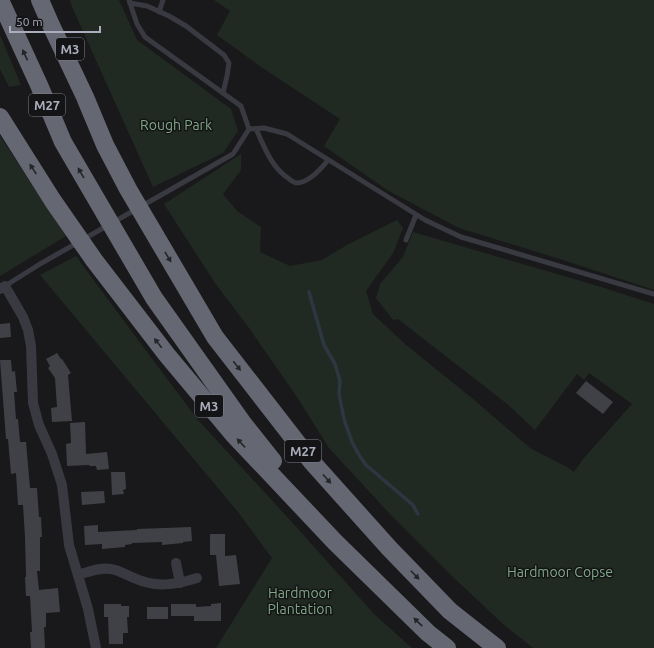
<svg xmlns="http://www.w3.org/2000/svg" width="654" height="648" viewBox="0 0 654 648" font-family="Ubuntu,sans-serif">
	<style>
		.green { fill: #202a22 }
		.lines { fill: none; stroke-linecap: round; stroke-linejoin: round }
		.stream { stroke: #2d3741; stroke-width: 3.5 }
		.building { fill: #404146 }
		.lane { stroke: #393a41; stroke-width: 5 }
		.street { stroke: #393a41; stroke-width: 10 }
		.highway { stroke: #656772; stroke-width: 18 }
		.oneway { fill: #242528 }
		.labels { text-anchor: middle; stroke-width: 3; stroke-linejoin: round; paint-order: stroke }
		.shield { fill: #141416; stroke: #7d808a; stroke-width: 1 }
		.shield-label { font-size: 13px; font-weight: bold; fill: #aaaebc }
		.park-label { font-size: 14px; fill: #7fa885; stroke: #141416 }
	</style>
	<rect width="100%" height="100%" fill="#19191b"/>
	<g class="green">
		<polygon points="70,0 119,0 137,40 231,109 238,131 223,153 153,187 73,9"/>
		<polygon points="214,0 654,0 654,290 563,260 459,228 387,190 324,146 340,119 261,67 217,35 230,11"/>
		<polygon points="0,35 21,85 9,87 0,69"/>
		<polygon points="0,136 66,236 0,276"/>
		<polygon points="241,154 241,170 223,194 237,211 261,227 260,252 290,266 322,260 347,245 397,220 403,228 393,253 366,291 373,314 405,344 473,399 530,448 567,467 574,472 583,459 632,404 589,373 584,380 577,374 535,430 506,403 398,319 393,320 376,298 380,284 403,257 413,232 598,286 654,304 654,648 533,648 503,624 452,576 389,513 329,448 297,397 249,328 215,283 164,204"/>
		<polygon points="76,256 141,344 198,420 290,520 375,615 412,648 216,648 272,558 238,512 40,275"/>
	</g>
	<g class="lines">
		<polyline class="stream" points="309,292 324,345 335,364 340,381 339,394 344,419 352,442 359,455 366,465 413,505 418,514"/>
	</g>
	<g class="building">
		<polygon points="10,323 11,337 0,338 0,324"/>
		<polygon points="57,353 61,359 62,359 71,373 68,375 72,421 52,422 51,408 57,407 55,378 48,368 50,366 46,359"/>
		<polygon points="0,360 11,360 12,372 15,371 17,392 14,392 16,419 18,419 20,442 26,442 30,488 37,488 39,517 41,517 42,537 40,537 40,571 37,571 39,590 58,588 60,612 46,613 46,627 44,627 45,648 31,648 30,632 32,632 30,596 26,596 25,577 26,577 25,537 23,505 18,505 16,473 11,474 8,439 6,439"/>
		<polygon points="586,381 613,402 603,414 576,393"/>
		<polygon points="85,422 86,454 107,452 109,469 97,470 96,466 90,466 89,465 67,466 66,444 71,443 70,423"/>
		<polygon points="111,472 125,472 126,489 123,490 124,494 112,495"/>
		<polygon points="104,491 105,503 82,505 81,492"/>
		<polygon points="98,525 98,532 137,530 137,529 191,527 192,541 183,542 183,543 162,545 162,542 132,543 132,544 125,545 125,547 102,549 102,544 85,545 84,526"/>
		<polygon points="210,534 225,534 225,556 236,555 240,584 219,586 216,555 210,555"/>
		<polygon points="221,603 221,621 194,621 194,616 171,616 171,604 196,604 196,607 211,606 211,604"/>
		<polygon points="104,604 121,604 121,606 129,606 129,617 127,617 128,633 123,633 123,644 109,644 108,617 104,617"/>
		<rect x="147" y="607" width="21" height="12"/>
	</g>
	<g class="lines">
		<g class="lane">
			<polyline points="130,3 147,6 169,16 186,26 224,55 229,63 227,76 223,93"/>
			<polyline points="159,12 163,0"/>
			<polyline points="249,129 264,128 287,134 425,220 461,237 654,294"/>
			<path d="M256 129C264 146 271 167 288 178 290 180 293 182 296 183 308 183 321 169 328 160"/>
			<polyline points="406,240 416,215"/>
			<polyline points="5,286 40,264 233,154 249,129 241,106 145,37 137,24 129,0"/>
		</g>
		<g class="street">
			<polyline points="0,289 5,286 23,317 28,330 31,346 33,403 39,425 52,454 62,485 69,545 88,609 96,648"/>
			<polyline points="176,563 180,583"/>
			<path d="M78 575C88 572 100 567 111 569 119 570 126 575 134 578 156 588 175 585 197 578"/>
		</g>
		<g class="highway">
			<polyline points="0,0 39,85 63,142 154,298 242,422 273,461"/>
			<polyline points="40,0 50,23 85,97 105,145 128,189 215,337 312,462 389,548 450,611 497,648"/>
			<polyline points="0,117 53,201 94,260 167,355 233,434 335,542 428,633 447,648"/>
		</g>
	</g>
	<defs><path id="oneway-solid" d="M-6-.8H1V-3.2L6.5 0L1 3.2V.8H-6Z"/></defs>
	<g class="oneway">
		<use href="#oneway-solid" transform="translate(25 55) rotate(-115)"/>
		<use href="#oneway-solid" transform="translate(33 169) rotate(-123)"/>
		<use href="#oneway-solid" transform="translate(81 173) rotate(-120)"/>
		<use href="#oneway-solid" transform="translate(168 257) rotate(59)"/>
		<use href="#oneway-solid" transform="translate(158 343) rotate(-128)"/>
		<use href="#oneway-solid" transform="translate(237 366) rotate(52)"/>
		<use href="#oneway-solid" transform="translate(241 443) rotate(-133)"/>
		<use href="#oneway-solid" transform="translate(327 479) rotate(48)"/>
		<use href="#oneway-solid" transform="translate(415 575) rotate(46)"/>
		<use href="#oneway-solid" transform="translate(418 622) rotate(-136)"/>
	</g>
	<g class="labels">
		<g class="shield">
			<rect x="56" y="38" width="28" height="22" rx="3"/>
			<rect x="29" y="94" width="36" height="22" rx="3"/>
			<rect x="195" y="395" width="28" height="22" rx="3"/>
			<rect x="285" y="440" width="36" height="22" rx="3"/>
		</g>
		<g class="shield-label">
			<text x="70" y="54">M3</text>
			<text x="47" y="110">M27</text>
			<text x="209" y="411">M3</text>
			<text x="303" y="456">M27</text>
		</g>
		<g class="park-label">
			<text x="176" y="130">Rough Park</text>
			<text x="560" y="577">Hardmoor Copse</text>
			<text x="300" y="598">Hardmoor<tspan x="300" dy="16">Plantation</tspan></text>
		</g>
	</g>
	<path d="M10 26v6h90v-6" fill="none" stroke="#aaaebc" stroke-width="2"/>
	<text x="16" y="26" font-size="12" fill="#aaaebc" stroke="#141416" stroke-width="3" paint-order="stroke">50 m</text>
</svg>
